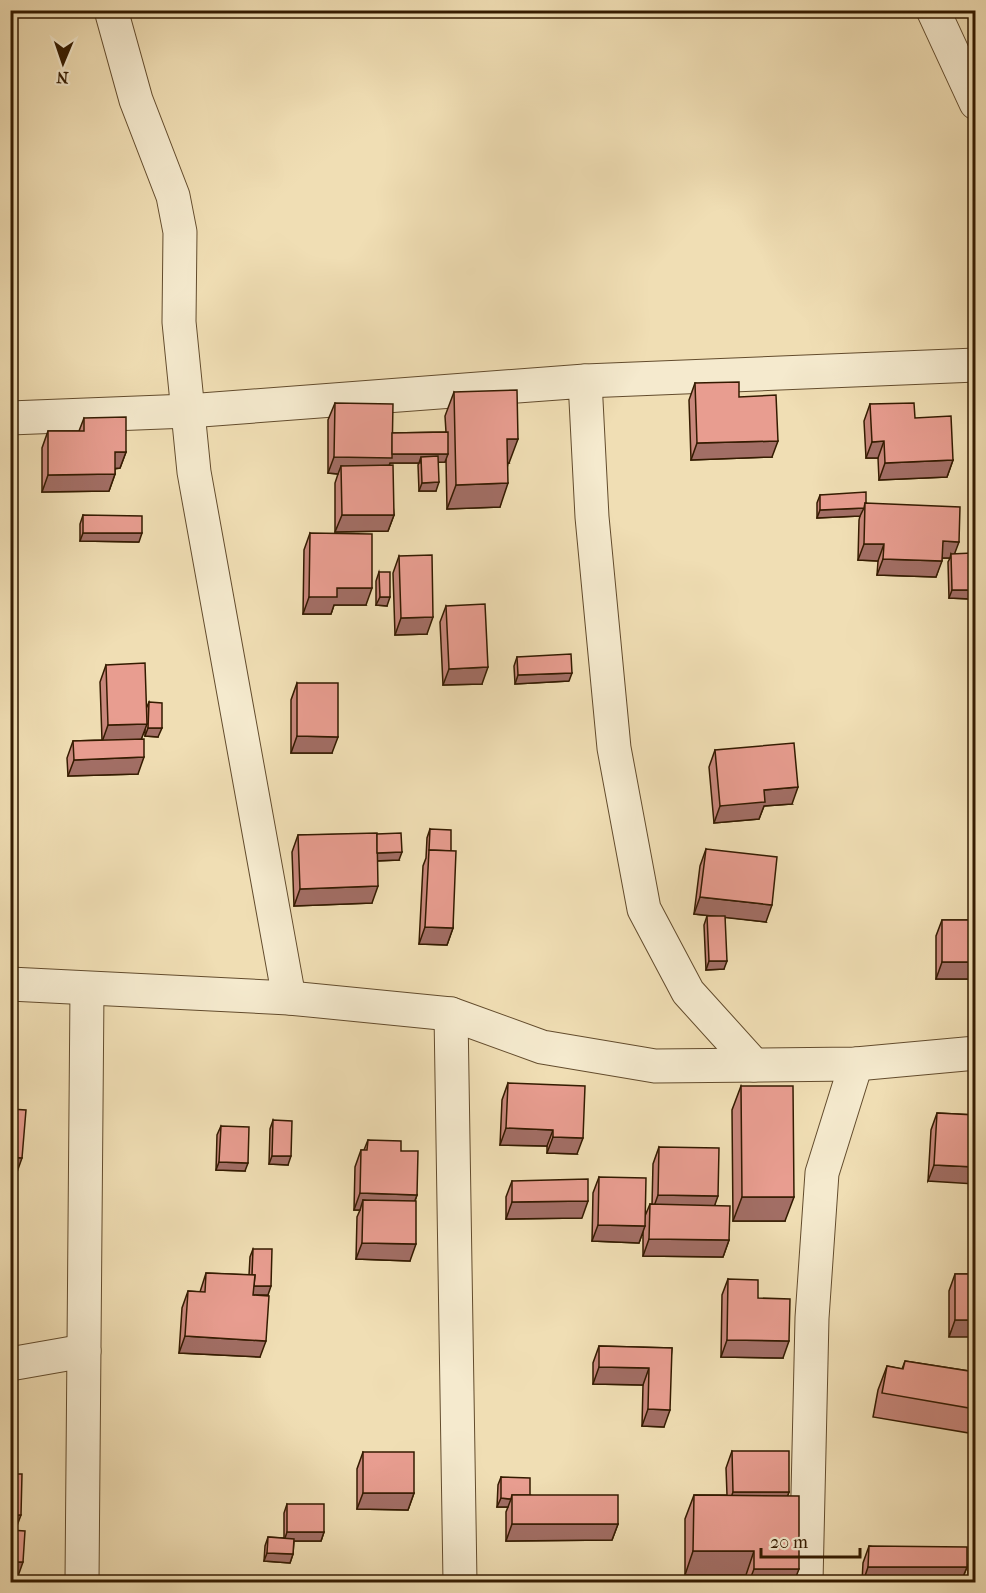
<svg xmlns="http://www.w3.org/2000/svg" width="986" height="1593" viewBox="0 0 986 1593" font-family="'IM FELL French Canon',serif">
	<style>
		.lines { fill: none; stroke-linecap: round; stroke-linejoin: round }
		.minor-casing { stroke: #634c2d; stroke-width: 35 }
		.minor { stroke: #f5eace; stroke-width: 33 }
		.wall { fill: #c8877c; stroke: #341b00; stroke-width: 1.5 }
		.shaded-wall { fill: #a26e65; stroke: #341b00; stroke-width: 1.5 }
		.building { fill: #e89d90; stroke: #341b00; stroke-width: 1.5 }
	</style>
	<rect width="100%" height="100%" fill="#f0deb4"/>
	<filter id="stains"><feTurbulence type="fractalNoise" baseFrequency=".00333" numOctaves="4"/><feColorMatrix values="0 0 0 0 .2 0 0 0 0 .09 0 0 0 0 .02 0 0 0 .5 -.17"/></filter>
	<radialGradient id="worn" r=".72"><stop offset=".6" stop-color="#630" stop-opacity="0"/><stop offset="1" stop-color="#630" stop-opacity=".3"/></radialGradient>
	<g class="lines">
		<defs>
			<g id="minor">
				<polyline points="111,10 136,100 173,196 180,232 179,322 194,472 289,998"/>
				<polyline points="933,10 976,103"/>
				<polyline points="585,381 976,365"/>
				<polyline points="10,418 188,411 585,381 592,517 614,748 644,909 688,992 754,1065"/>
				<polyline points="10,984 289,998 451,1014 542,1047 655,1066 856,1064 976,1053"/>
				<polyline points="451,1014 460,1582"/>
				<polyline points="10,1364 84,1351"/>
				<polyline points="82,1582 87,990"/>
				<polyline points="806,1582 812,1318 822,1173 856,1064"/>
			</g>
		</defs>
		<use href="#minor" class="minor-casing"/>
		<use href="#minor" class="minor"/>
	</g>
	<g class="wall">
		<polygon points="695,383 739,397 772,457 691,460 689,400"/>
		<polygon points="454,392 509,463 508,463 500,507 447,509 446,459 445,462 438,462 436,491 419,491 418,465 419,463 390,463 389,466 394,515 388,531 335,532 335,483 338,474 328,473 328,420 335,403 392,433 446,432 445,416"/>
		<polygon points="870,404 915,418 953,460 947,477 879,480 878,458 866,458 864,421"/>
		<polygon points="84,418 126,452 120,468 115,469 115,474 109,491 42,492 42,448 48,431 79,431"/>
		<polygon points="820,495 866,503 955,554 973,590 970,599 949,598 948,562 950,558 942,558 936,577 877,575 878,561 858,560 859,520 860,516 817,518 817,503"/>
		<polygon points="83,515 139,542 80,541 80,524"/>
		<polygon points="310,533 366,605 334,605 331,614 303,614 304,550"/>
		<polygon points="399,556 427,634 395,635 393,573"/>
		<polygon points="379,572 387,606 376,605 376,581"/>
		<polygon points="446,606 482,684 443,685 440,622"/>
		<polygon points="517,657 569,681 515,684 514,666"/>
		<polygon points="106,665 146,709 149,702 158,737 145,736 145,729 141,739 138,774 68,776 67,758 73,741 102,740 100,682"/>
		<polygon points="297,683 332,753 291,753 291,700"/>
		<polygon points="715,750 792,804 764,806 759,819 714,823 709,767"/>
		<polygon points="430,829 451,851 453,928 447,945 419,944 423,866 426,858 427,838"/>
		<polygon points="377,834 399,860 377,861 372,903 294,906 292,852 298,835"/>
		<polygon points="706,849 766,922 725,917 724,969 706,970 704,925 707,916 716,916 694,914 700,866"/>
		<polygon points="942,920 975,920 975,979 936,979 936,936"/>
		<polygon points="508,1083 577,1154 547,1153 547,1146 500,1145 502,1100"/>
		<polygon points="741,1086 785,1221 733,1221 732,1110"/>
		<polygon points="937,1113 975,1115 928,1181 931,1130"/>
		<polygon points="273,1120 288,1165 269,1164 270,1129"/>
		<polygon points="221,1126 245,1171 216,1170 217,1135"/>
		<polygon points="368,1140 401,1151 417,1195 415,1201 410,1261 356,1259 357,1217 360,1210 354,1210 355,1167 361,1150 364,1150"/>
		<polygon points="659,1147 715,1205 729,1240 723,1257 643,1256 643,1231 639,1243 592,1241 593,1193 599,1177 645,1216 650,1204 652,1205 653,1164"/>
		<polygon points="512,1181 582,1218 506,1219 506,1197"/>
		<polygon points="253,1249 268,1295 253,1295 260,1357 179,1353 182,1308 188,1291 200,1292 206,1273 249,1275 250,1257"/>
		<polygon points="955,1274 975,1274 949,1337 949,1291"/>
		<polygon points="728,1279 758,1298 783,1358 721,1357 722,1295"/>
		<polygon points="599,1346 672,1348 664,1427 642,1426 643,1385 593,1384 593,1363"/>
		<polygon points="905,1361 975,1372 975,1434 873,1417 878,1390 887,1366 902,1369"/>
		<polygon points="732,1451 789,1492 787,1496 794,1582 746,1582 746,1575 685,1575 685,1519 694,1495 727,1495 726,1468"/>
		<polygon points="363,1452 414,1493 408,1510 357,1509 357,1469"/>
		<polygon points="501,1477 530,1495 618,1524 612,1540 506,1541 506,1512 508,1507 497,1507 498,1485"/>
		<polygon points="287,1504 324,1532 321,1541 294,1541 293,1554 290,1563 264,1561 265,1546 268,1537 284,1538 284,1513"/>
		<polygon points="869,1546 967,1567 961,1582 862,1582 863,1563"/>
		<polygon points="974,1548 975,1582 968,1582 968,1565"/>
	</g>
	<g class="shaded-wall">
		<polygon points="507,439 518,439 509,463 498,463"/>
		<polygon points="778,441 772,457 691,460 697,443"/>
		<polygon points="884,441 878,458 866,458 872,442"/>
		<polygon points="115,452 126,452 120,468 109,469"/>
		<polygon points="392,454 448,454 445,462 421,463 421,457 419,463 390,463 386,474 341,466 338,474 328,473 334,457"/>
		<polygon points="953,460 947,477 879,480 885,463"/>
		<polygon points="115,474 109,491 42,492 48,475"/>
		<polygon points="439,482 436,491 419,491 422,483"/>
		<polygon points="508,483 500,507 447,509 456,485"/>
		<polygon points="864,508 860,516 817,518 820,510"/>
		<polygon points="342,515 394,515 388,531 335,532"/>
		<polygon points="83,533 142,533 139,542 80,541"/>
		<polygon points="943,541 959,542 953,558 951,554 950,558 937,558"/>
		<polygon points="864,544 884,544 878,561 858,560"/>
		<polygon points="883,559 942,561 936,577 877,575"/>
		<polygon points="337,588 372,588 366,605 334,605 331,614 303,614 309,597"/>
		<polygon points="952,590 973,590 970,599 949,598"/>
		<polygon points="380,597 390,597 387,606 376,605"/>
		<polygon points="433,617 427,634 395,635 401,618"/>
		<polygon points="488,667 482,684 443,685 449,669"/>
		<polygon points="572,673 569,681 515,684 518,675"/>
		<polygon points="147,724 141,740 102,742 108,725"/>
		<polygon points="148,728 162,728 158,737 145,736"/>
		<polygon points="297,736 338,737 332,753 291,753"/>
		<polygon points="144,757 138,774 68,776 74,760"/>
		<polygon points="798,787 792,804 764,806 759,819 714,823 720,806 764,790"/>
		<polygon points="402,852 399,860 374,861 377,853"/>
		<polygon points="378,886 372,903 294,906 300,889"/>
		<polygon points="700,897 772,905 766,922 694,914"/>
		<polygon points="425,927 453,928 447,945 419,944"/>
		<polygon points="709,961 727,961 724,969 706,970"/>
		<polygon points="942,962 975,962 975,979 936,979"/>
		<polygon points="506,1128 553,1130 547,1146 500,1145"/>
		<polygon points="553,1137 583,1138 577,1154 547,1153"/>
		<polygon points="272,1156 291,1156 288,1165 269,1164"/>
		<polygon points="10,1157 22,1158 16,1175 10,1174"/>
		<polygon points="219,1162 248,1163 245,1171 216,1170"/>
		<polygon points="934,1165 975,1167 975,1184 928,1181"/>
		<polygon points="360,1193 417,1195 411,1211 363,1200 360,1210 354,1210"/>
		<polygon points="658,1195 718,1196 712,1213 652,1212"/>
		<polygon points="742,1197 794,1197 785,1221 733,1221"/>
		<polygon points="588,1201 582,1218 506,1219 512,1202"/>
		<polygon points="598,1225 645,1226 639,1243 592,1241"/>
		<polygon points="649,1239 729,1240 723,1257 643,1256"/>
		<polygon points="362,1243 416,1244 410,1261 356,1259"/>
		<polygon points="252,1286 271,1286 268,1295 249,1295"/>
		<polygon points="955,1320 975,1320 975,1337 949,1337"/>
		<polygon points="185,1336 266,1341 260,1357 179,1353"/>
		<polygon points="727,1340 789,1341 783,1358 721,1357"/>
		<polygon points="599,1367 649,1368 643,1385 593,1384"/>
		<polygon points="648,1409 670,1410 664,1427 642,1426"/>
		<polygon points="733,1492 789,1492 783,1509 727,1509"/>
		<polygon points="363,1493 414,1493 408,1510 357,1509"/>
		<polygon points="501,1498 511,1499 508,1507 497,1507"/>
		<polygon points="10,1515 21,1515 15,1531 10,1531"/>
		<polygon points="512,1524 618,1524 612,1540 506,1541"/>
		<polygon points="287,1532 324,1532 321,1541 284,1541"/>
		<polygon points="693,1551 754,1551 746,1575 685,1575"/>
		<polygon points="267,1553 293,1554 290,1563 264,1561"/>
		<polygon points="10,1562 23,1562 17,1579 10,1579"/>
		<polygon points="868,1567 967,1567 961,1582 863,1582"/>
		<polygon points="754,1569 799,1569 794,1582 749,1582"/>
	</g>
	<g class="building">
		<polygon points="739,382 739,397 776,395 778,441 697,443 695,383"/>
		<polygon points="517,390 518,439 507,439 508,483 456,485 454,392"/>
		<polygon points="335,403 393,404 392,458 334,457"/>
		<polygon points="914,403 915,418 951,416 953,460 885,463 884,441 872,442 870,404"/>
		<polygon points="126,417 126,452 115,452 115,474 48,475 48,431 84,431 84,418"/>
		<polygon points="448,432 448,454 392,454 392,433"/>
		<polygon points="438,456 439,482 422,483 421,457"/>
		<polygon points="393,465 394,515 342,515 341,466"/>
		<polygon points="866,492 866,503 865,503 864,508 820,510 820,495"/>
		<polygon points="865,503 960,507 959,542 943,541 942,561 883,559 884,544 864,544"/>
		<polygon points="83,515 142,516 142,533 83,533"/>
		<polygon points="310,533 372,534 372,588 337,588 337,597 309,597"/>
		<polygon points="972,553 973,590 952,590 951,554"/>
		<polygon points="432,555 433,617 401,618 399,556"/>
		<polygon points="379,572 390,572 390,597 380,597"/>
		<polygon points="485,604 488,667 449,669 446,606"/>
		<polygon points="571,654 572,673 518,675 517,657"/>
		<polygon points="145,663 147,724 108,725 106,665"/>
		<polygon points="297,683 338,683 338,737 297,736"/>
		<polygon points="149,702 162,703 162,728 148,728"/>
		<polygon points="144,739 144,757 74,760 73,741"/>
		<polygon points="794,743 798,787 764,790 765,802 720,806 715,750"/>
		<polygon points="430,829 451,830 451,851 429,850"/>
		<polygon points="377,833 378,886 300,889 298,835"/>
		<polygon points="401,833 402,852 377,853 377,834"/>
		<polygon points="706,849 777,857 772,905 700,897"/>
		<polygon points="429,850 456,851 453,928 425,927"/>
		<polygon points="707,916 725,916 727,961 709,961"/>
		<rect x="942" y="920" width="33" height="42"/>
		<polygon points="508,1083 585,1086 583,1138 553,1137 553,1130 506,1128"/>
		<polygon points="741,1086 793,1086 794,1197 742,1197"/>
		<polygon points="10,1109 26,1110 22,1158 10,1157"/>
		<polygon points="937,1113 975,1115 975,1167 934,1165"/>
		<polygon points="273,1120 292,1121 291,1156 272,1156"/>
		<polygon points="221,1126 249,1127 248,1163 219,1162"/>
		<polygon points="368,1140 401,1141 401,1151 418,1151 417,1195 360,1193 361,1150 367,1150"/>
		<polygon points="659,1147 719,1148 718,1196 658,1195"/>
		<polygon points="599,1177 646,1178 645,1226 598,1225"/>
		<polygon points="588,1179 588,1201 512,1202 512,1181"/>
		<polygon points="363,1200 416,1201 416,1244 362,1243"/>
		<polygon points="650,1204 730,1206 729,1240 649,1239"/>
		<polygon points="253,1249 272,1249 271,1286 254,1286 255,1275 252,1275"/>
		<polygon points="206,1273 255,1275 253,1295 269,1296 266,1341 185,1336 188,1291 205,1292"/>
		<rect x="955" y="1274" width="20" height="46"/>
		<polygon points="728,1279 758,1280 758,1298 790,1299 789,1341 727,1340"/>
		<polygon points="599,1346 672,1348 670,1410 648,1409 649,1368 599,1367"/>
		<polygon points="905,1361 975,1372 975,1409 882,1393 887,1366 903,1369"/>
		<polygon points="732,1451 789,1451 789,1492 733,1492"/>
		<rect x="363" y="1452" width="51" height="41"/>
		<polygon points="10,1474 22,1474 21,1515 10,1515"/>
		<polygon points="501,1477 530,1478 530,1495 512,1495 511,1499 501,1498"/>
		<rect x="512" y="1495" width="106" height="29"/>
		<polygon points="694,1495 799,1496 799,1569 754,1569 754,1551 693,1551"/>
		<rect x="287" y="1504" width="37" height="28"/>
		<polygon points="10,1530 25,1531 23,1562 10,1562"/>
		<polygon points="268,1537 294,1539 293,1554 267,1553"/>
		<polygon points="869,1546 967,1547 967,1567 868,1567"/>
	</g>
	<rect width="986" height="1593" fill="none" stroke="#f0deb4" stroke-width="36"/>
	<rect x="12" y="12" width="962" height="1569" fill="none" stroke="#341b00" stroke-width="3"/>
	<rect x="18" y="18" width="950" height="1557" fill="none" stroke="#341b00" stroke-width="1.5"/>
	<g transform="translate(63 63) rotate(182)" stroke="#f5eace" stroke-width="4.5" paint-order="stroke">
	<path d="M0-4.5L10 22L0 15L-10 22Z" fill="#341b00"/>
	<text y="-9" font-size="16" font-weight="bold" text-anchor="middle" fill="#341b00">N</text>
	</g>
	<path d="M761 1548v9h99v-9" fill="none" stroke="#341b00" stroke-width="3"/>
	<text x="770" y="1548" font-size="18" fill="#341b00" stroke="#f5eace" stroke-width="4.5" paint-order="stroke">20 m</text>
	<rect width="100%" height="100%" filter="url(#stains)"/>
	<rect width="100%" height="100%" fill="url(#worn)"/>
</svg>
